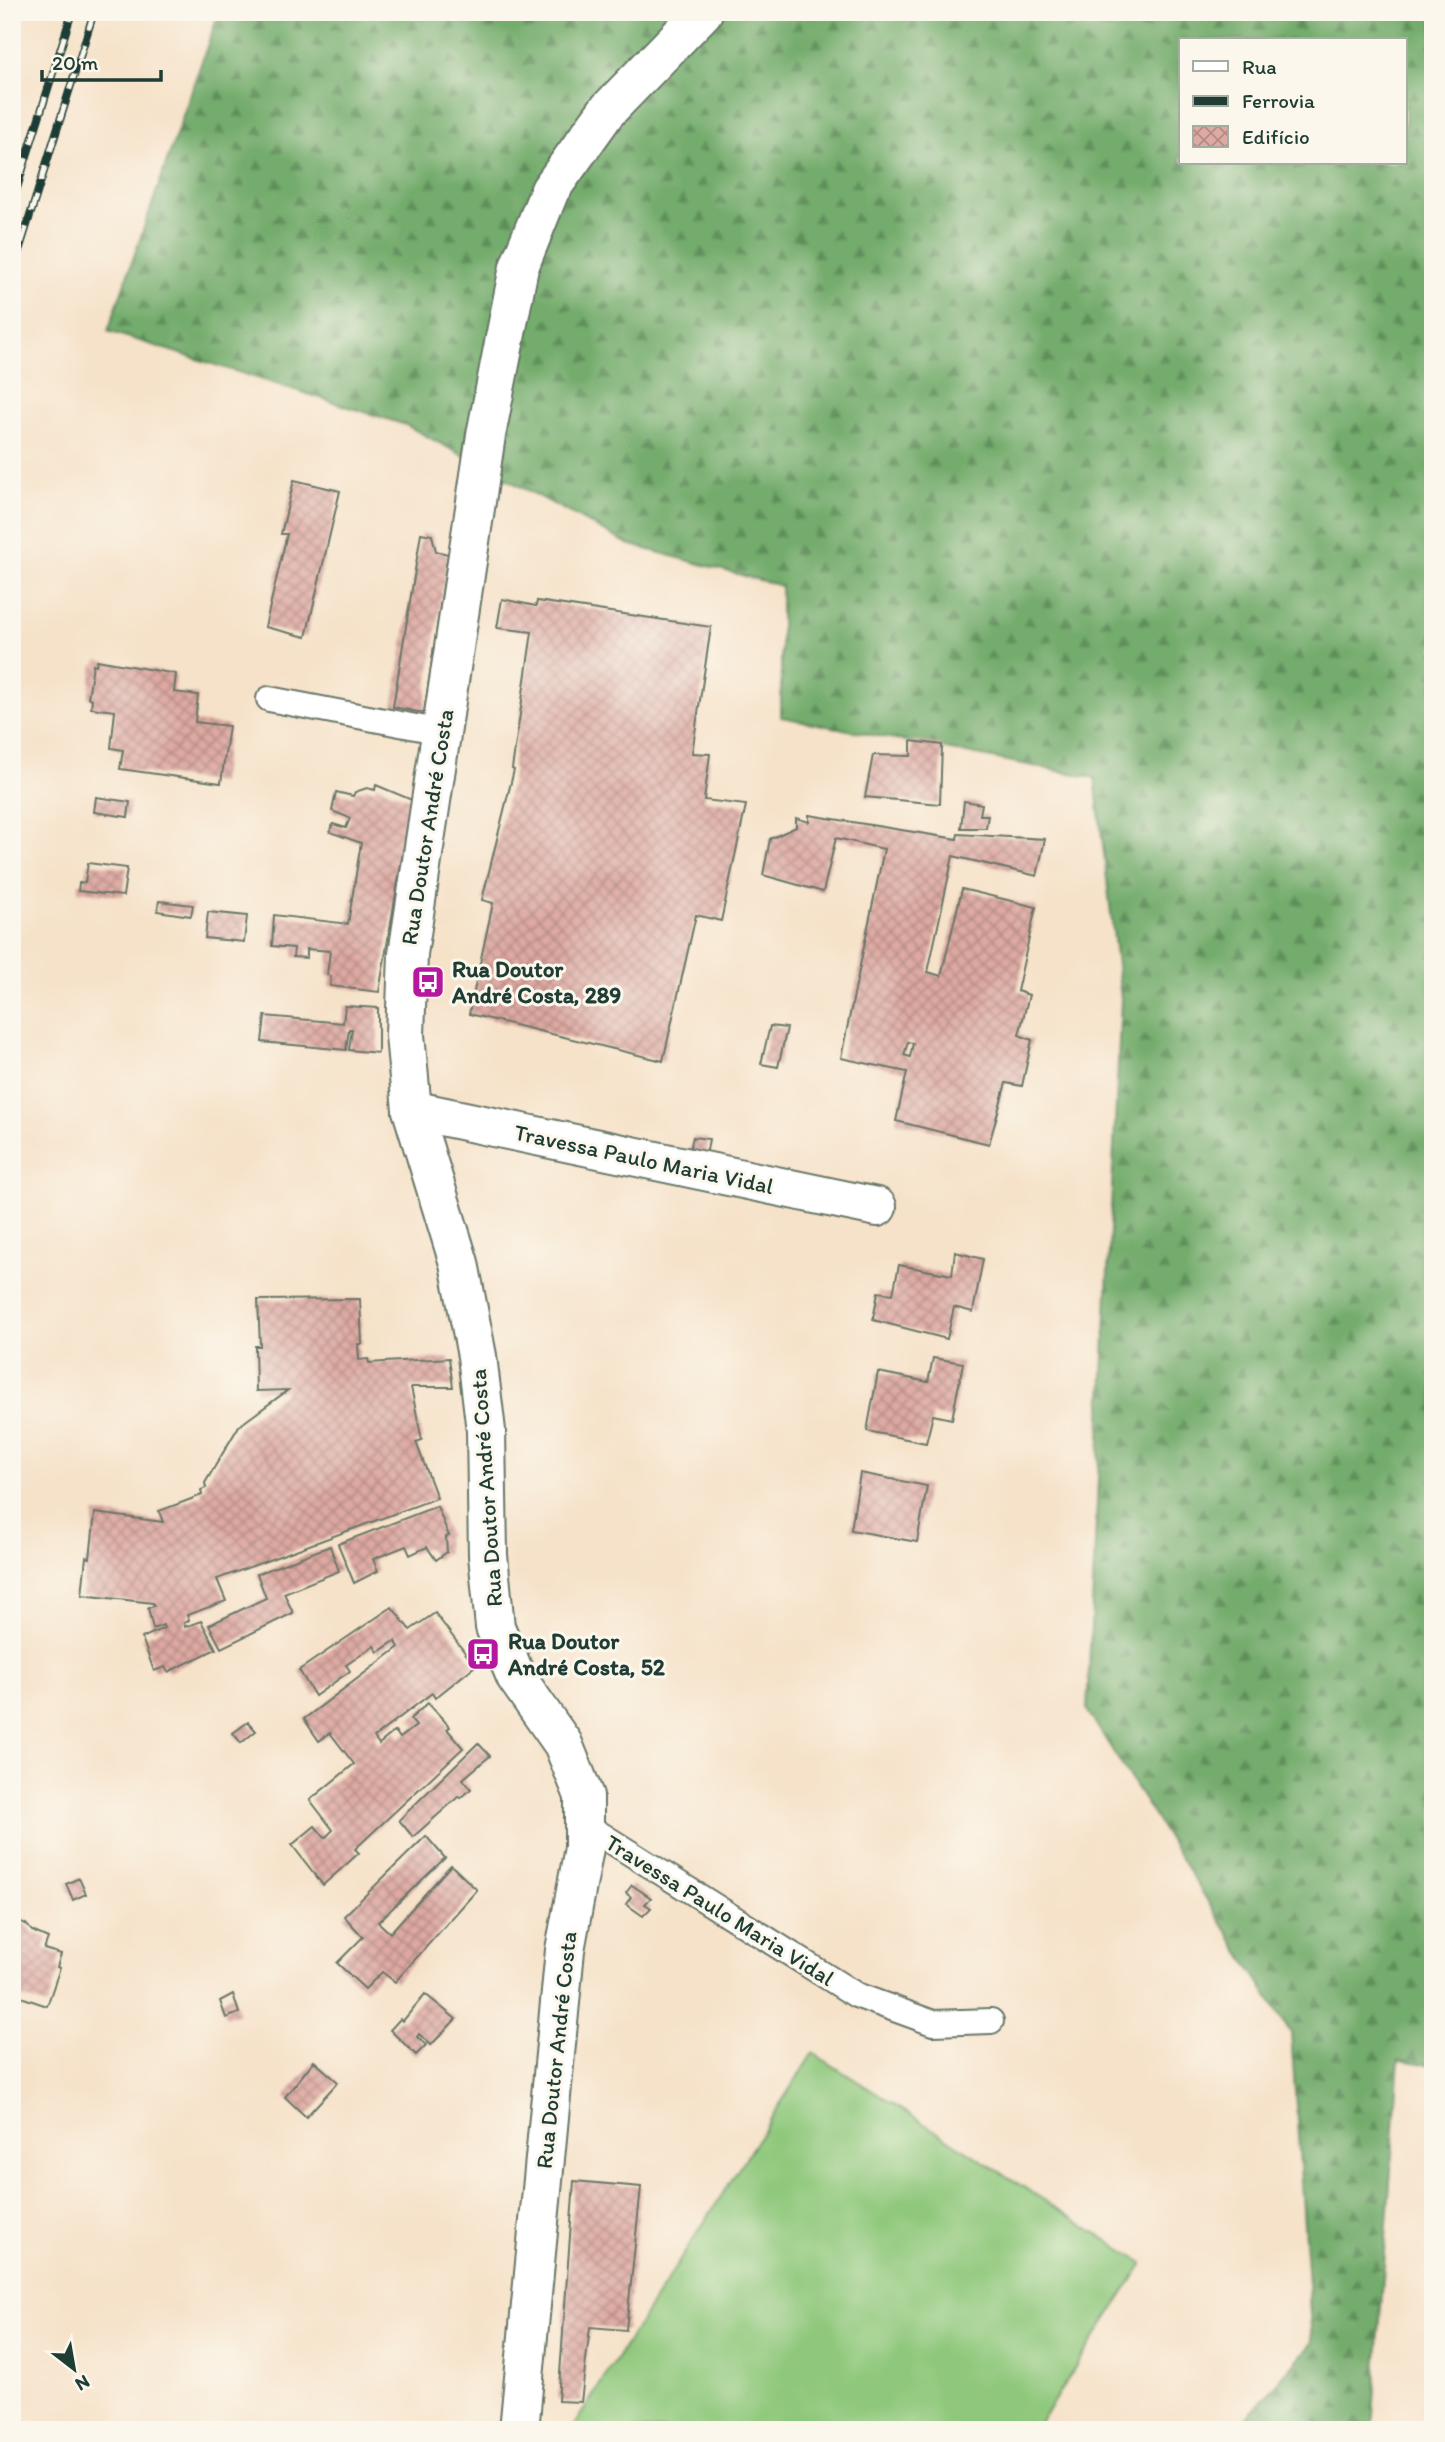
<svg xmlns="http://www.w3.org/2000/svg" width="1445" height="2442" viewBox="0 0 1445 2442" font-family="Itim,sans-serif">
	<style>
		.grass { fill: #8fc87c; stroke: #578258; stroke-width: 2 }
		.forest { fill: url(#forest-firs); stroke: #497450; stroke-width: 2; fill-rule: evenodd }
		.building { fill: url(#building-cross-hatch); fill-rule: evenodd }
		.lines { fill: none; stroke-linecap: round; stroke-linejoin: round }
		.service-casing { stroke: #6a7768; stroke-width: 28 }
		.minor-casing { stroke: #6a7768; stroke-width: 42 }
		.tertiary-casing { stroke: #6a7768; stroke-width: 42 }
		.service { stroke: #fff; stroke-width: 24 }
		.minor { stroke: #fff; stroke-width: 38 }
		.tertiary { stroke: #fff; stroke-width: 38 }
		.rail-casing { stroke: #1f3d34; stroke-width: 8 }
		.rail { stroke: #fbf7ec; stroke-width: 5; stroke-dasharray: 16; stroke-linecap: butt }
		.labels { text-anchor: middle; stroke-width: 6; stroke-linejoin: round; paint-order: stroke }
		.street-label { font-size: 23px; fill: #1f3d34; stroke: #fbf7ec }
		.poi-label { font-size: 23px; font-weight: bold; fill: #1f3d34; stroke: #fbf7ec; text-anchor: start }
	</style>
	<defs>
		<pattern id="forest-firs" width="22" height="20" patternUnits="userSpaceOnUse" patternTransform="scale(1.75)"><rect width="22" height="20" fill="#73ac6c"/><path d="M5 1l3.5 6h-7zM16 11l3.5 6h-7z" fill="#5e8d5a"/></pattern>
		<pattern id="building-cross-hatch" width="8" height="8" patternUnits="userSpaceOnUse" patternTransform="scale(1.75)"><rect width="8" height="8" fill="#dea9a2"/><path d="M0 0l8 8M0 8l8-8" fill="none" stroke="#b38b85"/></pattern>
	</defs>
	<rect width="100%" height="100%" fill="#fbf7ec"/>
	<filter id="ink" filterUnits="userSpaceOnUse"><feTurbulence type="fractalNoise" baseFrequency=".0143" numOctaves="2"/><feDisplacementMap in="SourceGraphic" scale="14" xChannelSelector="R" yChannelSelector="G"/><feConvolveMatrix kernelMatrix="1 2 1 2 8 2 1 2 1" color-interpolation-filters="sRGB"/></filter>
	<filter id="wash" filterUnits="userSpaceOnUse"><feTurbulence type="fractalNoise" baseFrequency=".00686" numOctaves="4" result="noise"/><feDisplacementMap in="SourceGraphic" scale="28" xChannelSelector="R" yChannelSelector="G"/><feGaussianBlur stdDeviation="1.57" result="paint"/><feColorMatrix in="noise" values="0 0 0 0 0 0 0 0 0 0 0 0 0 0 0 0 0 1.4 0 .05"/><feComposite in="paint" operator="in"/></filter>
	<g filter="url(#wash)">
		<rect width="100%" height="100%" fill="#f6e2c9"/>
		<polygon class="grass" points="813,2053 1143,2263 1035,2430 571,2430"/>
		<path class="forest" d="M219 12H1433V2065L1399 2060 1372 2430H1236L1312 2343 1291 2033 1087 1710 1121 999 1095 778 781 717V586L628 544 406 425 108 331ZM1181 40H1405V163H1181Z"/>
		<g id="blocks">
			<g class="building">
				<polygon points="294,480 340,491 306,637 265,627 287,534 281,534"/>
				<polygon points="421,533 432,535 436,551 448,554 424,713 393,707"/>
				<polygon points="502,599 536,606 537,601 711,627 692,753 710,754 704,800 746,805 721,921 696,915 663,1061 469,1014 493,903 482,900 514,770 512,769 532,632 497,628"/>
				<polygon points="97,660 176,674 174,692 198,695 195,722 229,726 221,783 120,769 123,750 111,748 115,711 91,708 92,699 88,698 93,664 96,665"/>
				<polygon points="911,741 942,745 940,804 865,797 873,755 911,756"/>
				<polygon points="376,785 412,800 379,992 330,986 331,976 327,975 330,951 307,949 307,958 293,957 294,948 272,946 274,915 348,924 361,843 330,832 333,824 346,828 350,818 332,811 336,792 353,796 355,792 367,788 375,790"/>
				<polygon points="96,797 130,802 128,817 94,812"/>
				<polygon points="964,801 982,804 980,815 988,815 986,828 961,828"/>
				<path d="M809 815 957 839 958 834 1045 839 1037 876 953 856 928 972 941 976 962 889 1036 907 1017 991 1029 995 1019 1035 1032 1040 1022 1086 1006 1083 989 1144 896 1121 907 1072 841 1058 884 849 836 838 823 892 763 875 770 839 796 827V818L809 822ZM908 1042 913 1043 910 1057 904 1055Z"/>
				<polygon points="88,863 127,868 123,896 78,891 79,883 85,882"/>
				<polygon points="159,901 193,905 191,916 157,911"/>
				<polygon points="208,912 247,916 244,942 205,938"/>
				<polygon points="345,1006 378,1008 378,1053 349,1050 352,1029 349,1029 346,1050 262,1042 265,1016 343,1023"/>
				<polygon points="770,1026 787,1028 778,1067 761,1064"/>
				<polygon points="693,1137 709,1139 705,1161 688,1157"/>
				<polygon points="955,1252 983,1259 973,1312 954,1307 947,1339 873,1320 878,1292 893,1294 899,1265 952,1275"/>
				<polygon points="360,1299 362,1344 358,1344 359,1360 368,1359 369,1363 449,1358 453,1387 411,1387 422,1440 416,1442 437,1498 217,1579 226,1601 187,1615 189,1620 184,1623 185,1627 201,1621 216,1649 168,1672 165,1667 154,1671 142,1638 164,1628 163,1625 153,1629 148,1608 154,1606 153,1603 82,1595 86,1557 90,1558 95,1513 163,1522 159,1511 202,1495 201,1490 206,1488 205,1483 239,1426 288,1390 256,1391 255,1346 260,1346 258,1300"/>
				<polygon points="933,1358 963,1363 952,1419 933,1415 926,1443 867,1431 878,1372 928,1382"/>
				<polygon points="860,1473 927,1486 917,1542 851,1530"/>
				<polygon points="437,1506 449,1536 446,1537 447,1552 436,1560 427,1547 410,1555 406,1546 373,1559 378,1571 354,1583 338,1544"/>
				<polygon points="330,1546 339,1571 284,1593 293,1613 221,1648 209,1625 266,1598 257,1574"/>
				<polygon points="392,1607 410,1630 435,1613 475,1666 435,1698 432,1693 374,1737 379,1744 395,1731 400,1738 416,1726 410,1719 428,1703 450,1727 447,1729 463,1748 355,1849 359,1853 323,1885 292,1845 315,1826 325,1838 333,1830 310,1800 354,1764 330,1733 319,1741 304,1719 399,1647 395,1641 378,1652 374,1646 346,1665 350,1671 315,1696 299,1670"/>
				<polygon points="248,1722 256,1731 241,1743 233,1733"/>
				<polygon points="478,1743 490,1756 463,1779 471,1789 461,1798 459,1796 413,1837 399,1820"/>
				<polygon points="426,1836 445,1858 378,1922 390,1933 451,1865 477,1890 395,1982 382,1972 365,1989 337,1963 363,1937 344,1916"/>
				<polygon points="79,1878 86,1894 73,1900 66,1884"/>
				<polygon points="632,1885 651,1898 645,1904 651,1908 643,1916 626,1904 631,1897 626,1893"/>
				<polygon points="12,1918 26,1924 32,1931 48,1938 44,1949 61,1954 57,1967 60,1968 47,2006 12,1994"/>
				<polygon points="233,1994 239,2013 226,2018 220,2001"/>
				<polygon points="425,1994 456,2019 431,2045 419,2034 417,2037 426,2045 416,2055 390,2030 400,2019 403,2021"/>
				<polygon points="314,2061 338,2082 306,2117 285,2097"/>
				<polygon points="574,2181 641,2187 626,2330 590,2327 581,2402 558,2401"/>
			</g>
		</g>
	</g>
	<g filter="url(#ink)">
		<use href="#blocks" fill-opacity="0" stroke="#6a7768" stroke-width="2"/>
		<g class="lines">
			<defs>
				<g id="service">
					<polyline points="269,699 442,732"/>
					<polyline points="584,1824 856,1995 933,2023 991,2021"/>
				</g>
				<polyline id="minor" points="412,1110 877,1207"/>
				<polyline id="tertiary" points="519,2430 565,1950 584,1848 584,1796 563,1744 516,1677 495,1627 488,1555 486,1431 477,1356 459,1263 412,1110 405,1035 408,954 486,435 519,267 550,190 606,112 703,12"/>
			</defs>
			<use href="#service" class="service-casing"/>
			<use href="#minor" class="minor-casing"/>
			<use href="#tertiary" class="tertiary-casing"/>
			<use href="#service" class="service"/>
			<use href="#minor" class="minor"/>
			<use href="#tertiary" class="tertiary"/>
			<defs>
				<g id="rail">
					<polyline points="12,204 72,12"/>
					<polyline points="12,273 94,12"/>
				</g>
			</defs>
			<use href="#rail" class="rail-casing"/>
			<use href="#rail" class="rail"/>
		</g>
	</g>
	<defs>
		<symbol id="bus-square" viewBox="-11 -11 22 22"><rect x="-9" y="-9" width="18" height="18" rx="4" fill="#b5179e" stroke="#fbf7ec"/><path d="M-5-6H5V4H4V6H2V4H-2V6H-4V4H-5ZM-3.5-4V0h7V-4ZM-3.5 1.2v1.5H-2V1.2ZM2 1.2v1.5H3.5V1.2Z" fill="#fff"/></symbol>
	</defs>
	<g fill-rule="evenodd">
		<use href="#bus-square" x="409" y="963" width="38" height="38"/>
		<use href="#bus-square" x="464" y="1635" width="38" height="38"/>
	</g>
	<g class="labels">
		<g class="street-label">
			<text transform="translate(427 827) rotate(-81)" y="8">Rua Doutor André Costa</text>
			<text transform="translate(644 1159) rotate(12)" y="8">Travessa Paulo Maria Vidal</text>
			<text transform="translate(486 1488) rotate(-94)" y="8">Rua Doutor André Costa</text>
			<text transform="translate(720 1910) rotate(32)" y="8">Travessa Paulo Maria Vidal</text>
			<text transform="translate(556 2050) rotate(-84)" y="8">Rua Doutor André Costa</text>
		</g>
		<g class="poi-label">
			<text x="452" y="977">Rua Doutor<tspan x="452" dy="26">André Costa, 289</tspan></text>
			<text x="508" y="1649">Rua Doutor<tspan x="508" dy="26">André Costa, 52</tspan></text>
		</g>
	</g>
	<rect width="1445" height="2442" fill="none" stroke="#fbf7ec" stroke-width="42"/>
	<rect x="1179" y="38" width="228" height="126" fill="#fbf7ec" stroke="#a3ada2" stroke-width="2"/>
	<rect x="1193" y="61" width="35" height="10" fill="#ffffff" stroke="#a3ada2" stroke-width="2"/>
	<text x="1242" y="74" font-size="21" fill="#1f3d34">Rua</text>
	<rect x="1193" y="96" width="35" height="10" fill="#1f3d34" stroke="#a3ada2" stroke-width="2"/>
	<text x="1242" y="108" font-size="21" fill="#1f3d34">Ferrovia</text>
	<rect x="1193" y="126" width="35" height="21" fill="url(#building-cross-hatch)" stroke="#a3ada2" stroke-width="2"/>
	<text x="1242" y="144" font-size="21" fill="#1f3d34">Edifício</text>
	<g transform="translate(74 2369) rotate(149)" stroke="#fbf7ec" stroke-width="5" paint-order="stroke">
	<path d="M0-5L12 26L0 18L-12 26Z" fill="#1f3d34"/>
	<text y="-10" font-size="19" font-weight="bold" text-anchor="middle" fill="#1f3d34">N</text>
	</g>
	<path d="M42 70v10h119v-10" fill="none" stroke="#1f3d34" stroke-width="3.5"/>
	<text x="52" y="70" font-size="21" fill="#1f3d34" stroke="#fbf7ec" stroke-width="5" paint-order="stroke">20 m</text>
</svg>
